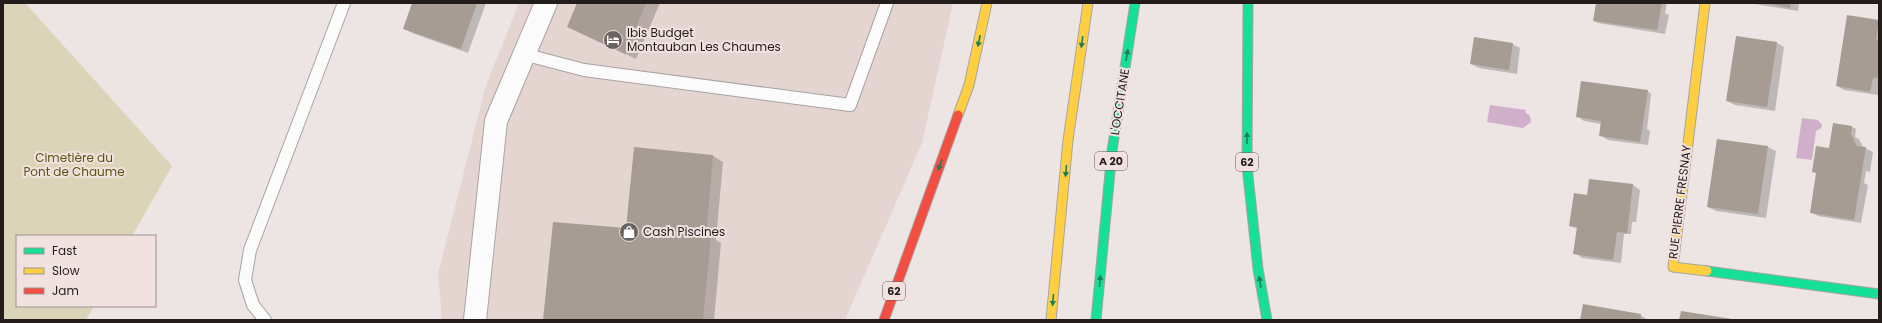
<svg xmlns="http://www.w3.org/2000/svg" width="1882" height="323" viewBox="0 0 1882 323" font-family="Poppins,sans-serif">
	<style>
		.built { fill: #e5d5d1 }
		.green { fill: #dcd4b8 }
		.water { fill: #cfafca }
		.shadow { fill: #0003 }
		.building { fill: #a79c93 }
		.lines { fill: none; stroke-linecap: round; stroke-linejoin: round }
		.lane-casing { stroke: #a9a3a1; stroke-width: 14 }
		.street-casing { stroke: #a9a3a1; stroke-width: 24 }
		.fast-casing { stroke: #a9a3a1; stroke-width: 11 }
		.slow-casing { stroke: #a9a3a1; stroke-width: 11 }
		.jam-casing { stroke: #a9a3a1; stroke-width: 11 }
		.lane { stroke: #fcfbfb; stroke-width: 12 }
		.street { stroke: #fcfbfb; stroke-width: 22 }
		.fast { stroke: #16e098; stroke-width: 9 }
		.slow { stroke: #ffcf43; stroke-width: 9 }
		.jam { stroke: #f24e42; stroke-width: 9 }
		.oneway { fill: #1c7e5a }
		.labels { text-anchor: middle; stroke-width: 4; stroke-linejoin: round; paint-order: stroke }
		.shield { fill: #f1e2df; stroke: #605856; stroke-width: 1 }
		.shield-label { font-size: 11px; font-weight: bold; fill: #221d1b }
		.poi-label { font-size: 12px; fill: #221d1b; stroke: #f1e2df; text-anchor: start }
		.street-label { font-size: 12px; fill: #221d1b; stroke: #f1e2df }
		.park-label { font-size: 12px; fill: #5e5413; stroke: #f1e2df }
	</style>
	<rect width="100%" height="100%" fill="#ede5e3"/>
	<polygon class="built" points="519,3 953,3 922,143 845,320 442,320 438,274 486,85"/>
	<polygon class="green" points="3,3 25,3 172,166 132,236 17,236 17,306 94,306 86,320 3,320"/>
	<g class="water">
		<polygon points="1490,105 1526,110 1525,112 1530,116 1531,122 1523,128 1487,122"/>
		<polygon points="1802,118 1818,120 1822,125 1821,128 1816,131 1812,160 1796,158"/>
	</g>
	<g class="shadow">
		<polygon points="413,3 486,3 468,53 412,33 404,28"/>
		<polygon points="579,3 660,3 636,59 579,32"/>
		<polygon points="1597,3 1667,3 1665,13 1669,15 1665,34 1598,23 1594,21"/>
		<polygon points="1748,3 1799,3 1798,11"/>
		<polygon points="1848,16 1879,21 1878,95 1844,90 1837,86"/>
		<polygon points="1777,43 1784,47 1775,111 1735,105 1727,101"/>
		<polygon points="1512,44 1520,48 1517,74 1479,68 1471,64"/>
		<polygon points="1647,91 1651,94 1647,129 1650,131 1648,145 1608,140 1600,135 1601,124 1584,121 1577,116"/>
		<polygon points="1834,124 1852,127 1856,129 1855,137 1859,139 1863,147 1873,152 1870,172 1866,171 1864,183 1868,185 1861,223 1818,216 1811,212 1830,149"/>
		<polygon points="1717,140 1768,147 1776,151 1766,218 1716,211 1708,207"/>
		<polygon points="713,156 723,162 716,240 721,243 714,320 544,320 627,229"/>
		<polygon points="1633,185 1640,190 1636,222 1632,222 1631,234 1624,234 1621,263 1582,258 1575,253 1578,229 1570,226 1587,196"/>
		<polygon points="1640,315 1648,320 1581,320"/>
	</g>
	<g class="building">
		<polygon points="412,3 477,3 461,49 403,29"/>
		<polygon points="577,3 646,3 625,54 567,27"/>
		<polygon points="1596,3 1662,3 1657,30 1593,21"/>
		<polygon points="1766,3 1791,3 1790,8"/>
		<polygon points="1847,15 1879,20 1876,40 1879,40 1879,68 1877,78 1873,78 1870,92 1836,86"/>
		<polygon points="1736,36 1777,42 1767,107 1726,101"/>
		<polygon points="1474,37 1513,43 1509,70 1470,64"/>
		<polygon points="1581,81 1648,90 1640,142 1599,136 1601,121 1576,117"/>
		<polygon points="1833,123 1852,126 1851,134 1857,146 1866,147 1854,220 1810,213 1816,173 1812,172 1816,146 1829,148"/>
		<polygon points="1717,139 1768,146 1758,214 1707,207"/>
		<polygon points="634,147 713,155 706,236 711,236 703,320 543,320 553,222 626,228"/>
		<polygon points="1589,179 1633,184 1627,233 1617,232 1613,260 1573,254 1577,227 1569,226 1574,193 1587,195"/>
		<polygon points="1583,304 1641,314 1640,320 1580,320"/>
		<polygon points="1681,311 1732,319 1732,320 1679,320"/>
	</g>
	<g class="lines">
		<defs>
			<g id="lane">
				<polyline points="523,54 584,70 850,105 887,3"/>
				<polyline points="265,320 253,305 245,280 250,250 344,3"/>
			</g>
			<polyline id="street" points="475,320 496,121 546,3"/>
			<g id="fast">
				<polyline points="1248,3 1247,166 1258,269 1267,320"/>
				<polyline points="1707,271 1879,294"/>
				<polyline points="1096,320 1112,151 1135,3"/>
			</g>
			<g id="slow">
				<polyline points="1705,3 1673,267 1707,271"/>
				<polyline points="958,115 969,85 987,3"/>
				<polyline points="1051,320 1068,140 1088,3"/>
			</g>
			<polyline id="jam" points="884,320 958,115"/>
		</defs>
		<use href="#lane" class="lane-casing"/>
		<use href="#street" class="street-casing"/>
		<use href="#fast" class="fast-casing"/>
		<use href="#slow" class="slow-casing"/>
		<use href="#jam" class="jam-casing"/>
		<use href="#lane" class="lane"/>
		<use href="#street" class="street"/>
		<use href="#fast" class="fast"/>
		<use href="#slow" class="slow"/>
		<use href="#jam" class="jam"/>
	</g>
	<defs><path id="oneway-solid" d="M-6-.8H1V-3.2L6.5 0L1 3.2V.8H-6Z"/></defs>
	<g class="oneway">
		<use href="#oneway-solid" transform="translate(979 41) rotate(102)"/>
		<use href="#oneway-solid" transform="translate(1082 42) rotate(98)"/>
		<use href="#oneway-solid" transform="translate(1127 55) rotate(-81)"/>
		<use href="#oneway-solid" transform="translate(1247 138) rotate(-90)"/>
		<use href="#oneway-solid" transform="translate(940 165) rotate(110)"/>
		<use href="#oneway-solid" transform="translate(1066 171) rotate(95)"/>
		<use href="#oneway-solid" transform="translate(1100 281) rotate(-85)"/>
		<use href="#oneway-solid" transform="translate(1260 282) rotate(-99)"/>
		<use href="#oneway-solid" transform="translate(1053 300) rotate(95)"/>
	</g>
	<defs>
		<symbol id="hotel-disc" viewBox="-11 -11 22 22"><circle r="9.5" fill="#696361" stroke="#f1e2df"/><path d="M-6-4.5h1.5V1H6V5H4.5V3h-9V5H-6ZM-4 0a1.8 1.8 0 1 1 3.6 0ZM.5 0V-2.5h3Q6-2.5 6 0Z" fill="#fff"/></symbol>
		<symbol id="shop-disc" viewBox="-11 -11 22 22"><circle r="9.5" fill="#696361" stroke="#f1e2df"/><path d="M-5-2.5h2.3a2.7 3.5 0 0 1 5.4 0H5L5.5 6h-11ZM-1.5-2.5h3a1.5 2.3 0 0 0-3 0Z" fill="#fff"/></symbol>
	</defs>
	<g fill-rule="evenodd">
		<use href="#hotel-disc" x="602" y="29" width="22" height="22"/>
		<use href="#shop-disc" x="618" y="221" width="22" height="22"/>
	</g>
	<g class="labels">
		<g class="shield">
			<rect x="1095" y="152" width="32" height="18" rx="3"/>
			<rect x="1236" y="153" width="22" height="18" rx="3"/>
			<rect x="883" y="282" width="22" height="18" rx="3"/>
		</g>
		<g class="shield-label">
			<text x="1111" y="165">A 20</text>
			<text x="1247" y="166">62</text>
			<text x="894" y="295">62</text>
		</g>
		<g class="poi-label">
			<text x="627" y="37">Ibis Budget<tspan x="627" dy="14">Montauban Les Chaumes</tspan></text>
			<text x="643" y="236">Cash Piscines</text>
		</g>
		<g class="street-label">
			<text transform="translate(1120 102) rotate(-81)" y="4">L'OCCITANE</text>
			<text transform="translate(1680 202) rotate(-83)" y="4">RUE PIERRE FRESNAY</text>
		</g>
		<g class="park-label">
			<text x="74" y="162">Cimetière du<tspan x="74" dy="14">Pont de Chaume</tspan></text>
		</g>
	</g>
	<rect width="1882" height="323" fill="none" stroke="#221d1b" stroke-width="8"/>
	<rect x="16" y="235" width="140" height="72" fill="#f1e2df" stroke="#9e9391"/>
	<rect x="24" y="248" width="20" height="6" fill="#16e098" stroke="#9e9391"/>
	<text x="52" y="255" font-size="12" fill="#221d1b">Fast</text>
	<rect x="24" y="268" width="20" height="6" fill="#ffcf43" stroke="#9e9391"/>
	<text x="52" y="275" font-size="12" fill="#221d1b">Slow</text>
	<rect x="24" y="288" width="20" height="6" fill="#f24e42" stroke="#9e9391"/>
	<text x="52" y="295" font-size="12" fill="#221d1b">Jam</text>
</svg>
